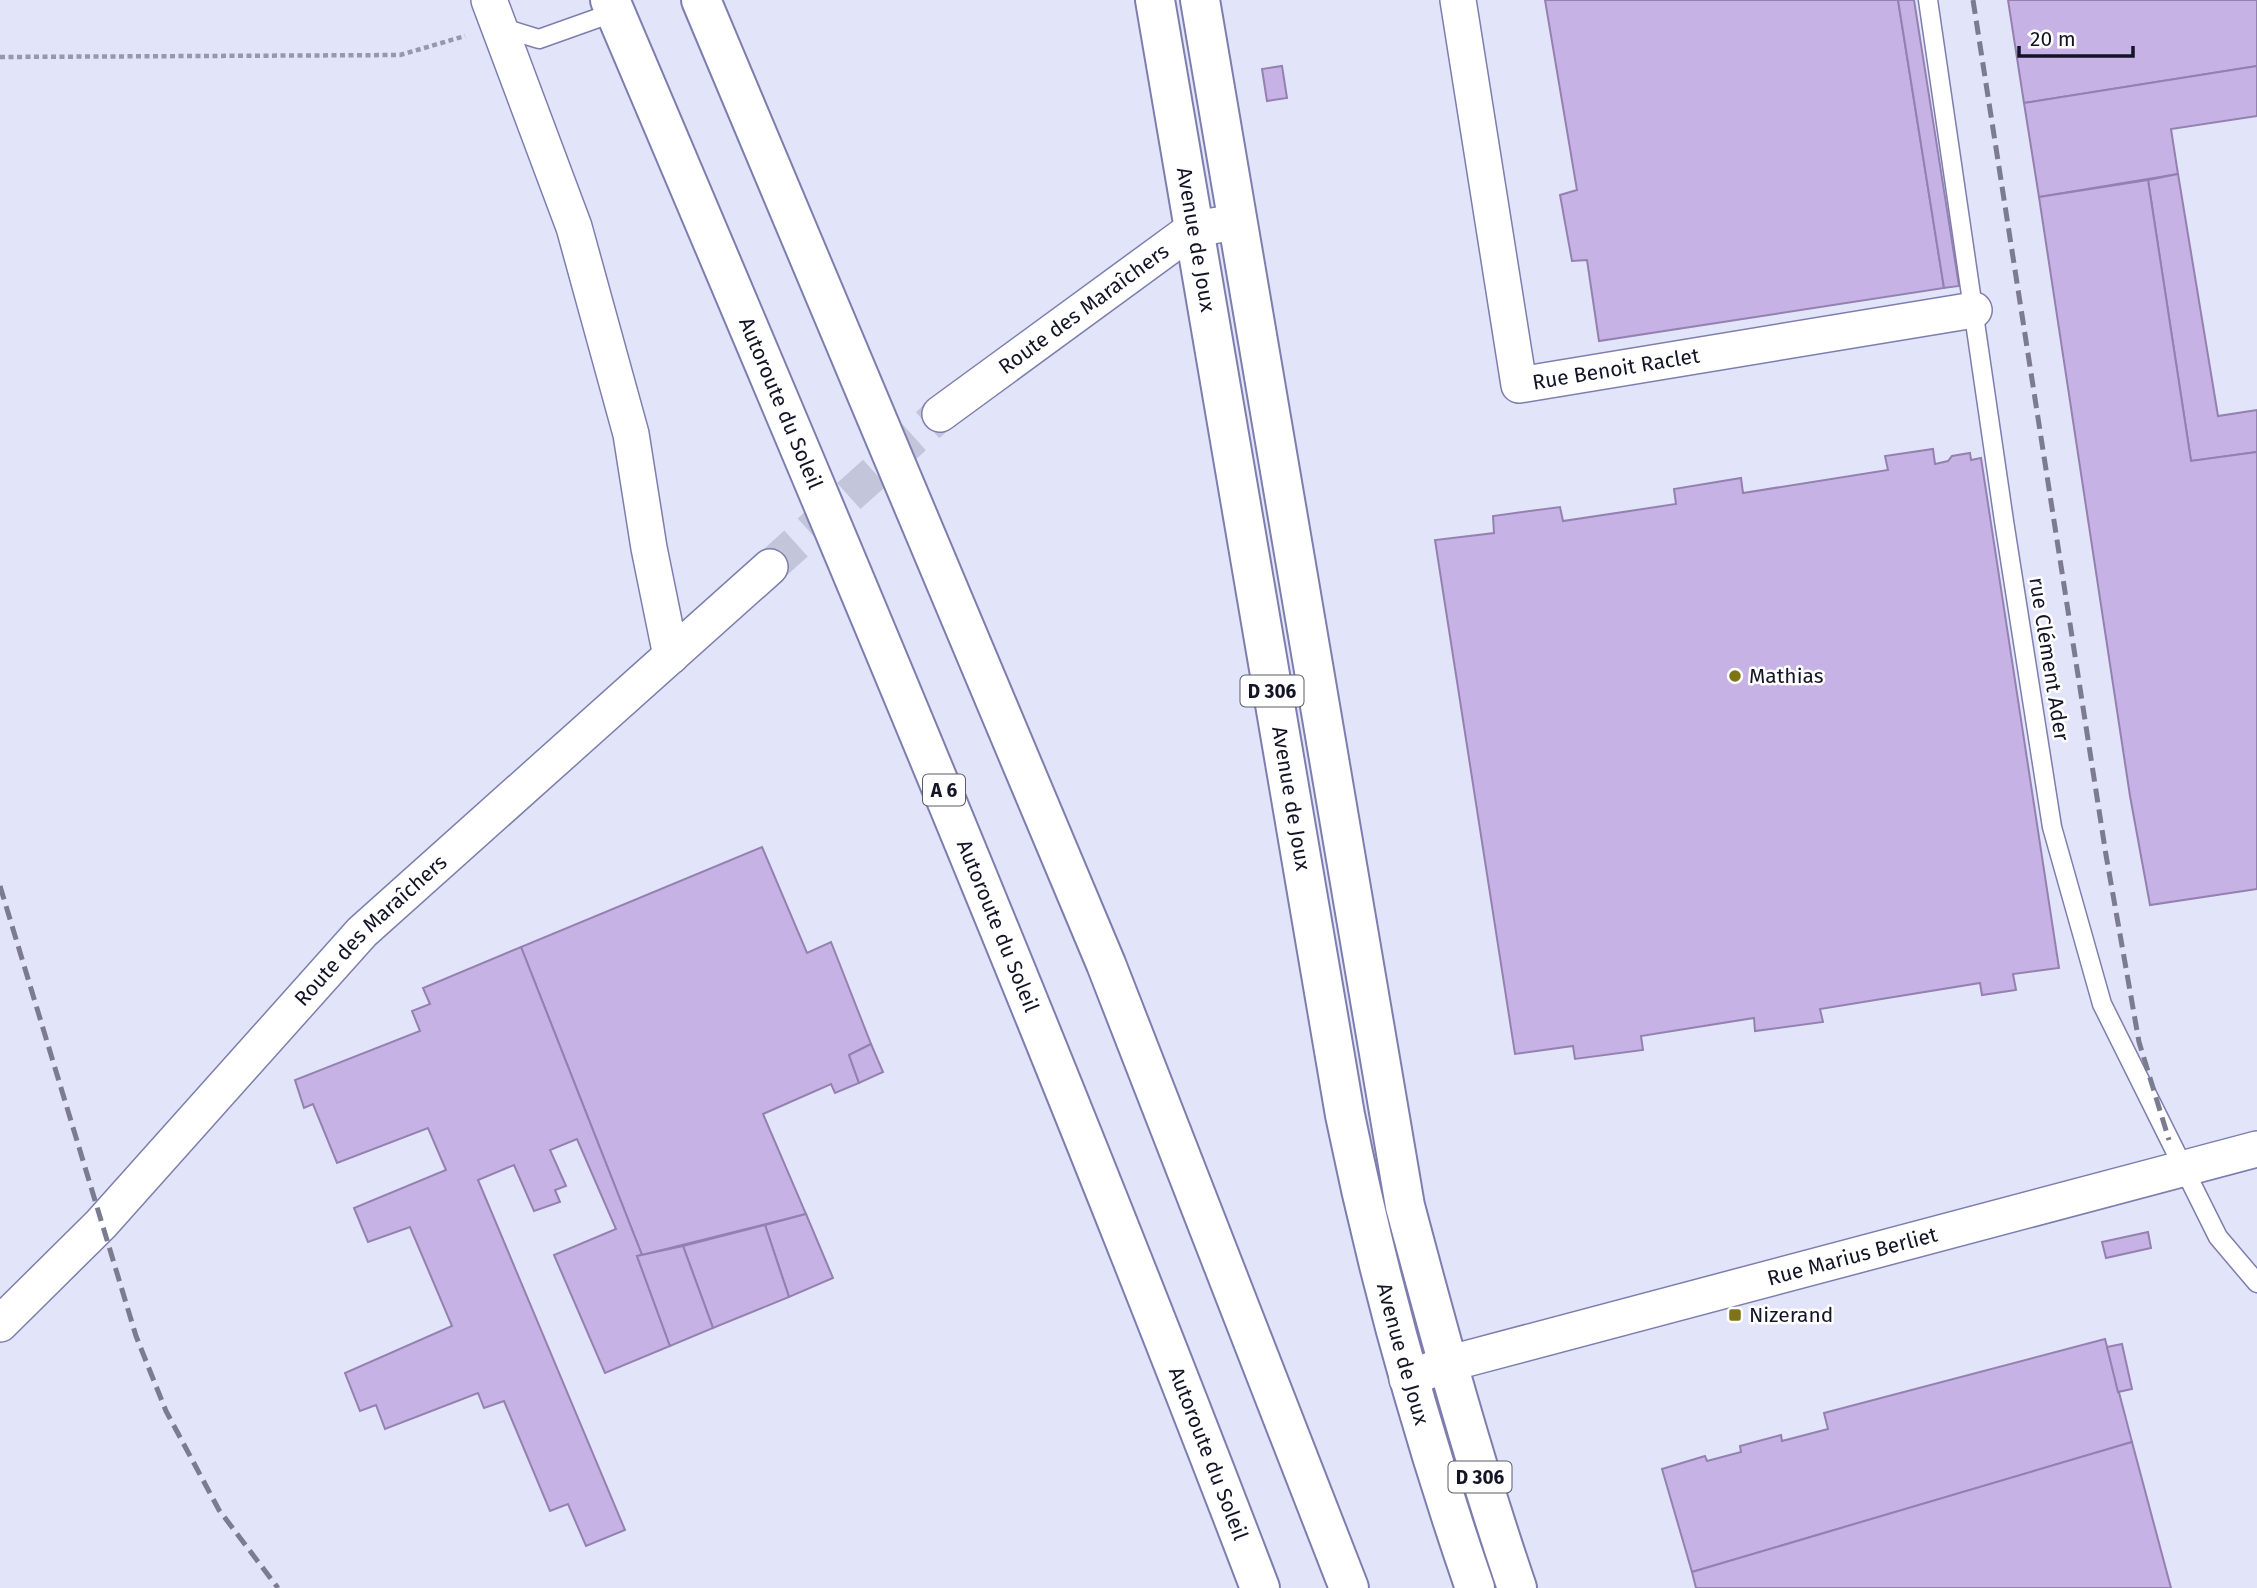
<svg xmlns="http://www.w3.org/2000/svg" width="2257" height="1588" viewBox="0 0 2257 1588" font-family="'Fira Sans',sans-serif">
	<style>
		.building { fill: #c6b2e4; stroke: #9481b0; stroke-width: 2 }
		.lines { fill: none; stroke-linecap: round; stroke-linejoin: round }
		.minor-tunnel { stroke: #c3c5da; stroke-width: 35; stroke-dasharray: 35 18; stroke-linecap: butt }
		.service-casing { stroke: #7d7eae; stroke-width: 21 }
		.minor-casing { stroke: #7d7eae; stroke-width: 38 }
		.primary-casing { stroke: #7d7eae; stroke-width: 42 }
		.motorway-casing { stroke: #7d7eae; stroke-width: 42 }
		.path { stroke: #9698ac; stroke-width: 4.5; stroke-dasharray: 5 3.5; stroke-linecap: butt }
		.service { stroke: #fff; stroke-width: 18 }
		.minor { stroke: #fff; stroke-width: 35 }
		.primary { stroke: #fff; stroke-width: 38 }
		.motorway { stroke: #fff; stroke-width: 38 }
		.rail { stroke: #7b7c90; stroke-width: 5; stroke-dasharray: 14 7; stroke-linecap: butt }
		.poi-dot { fill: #7e7416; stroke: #fff; stroke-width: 2.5 }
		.labels { text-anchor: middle; stroke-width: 5; stroke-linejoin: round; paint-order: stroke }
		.shield { fill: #fff; stroke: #5a5a68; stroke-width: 2 }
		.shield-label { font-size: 19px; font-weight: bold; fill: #141427 }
		.street-label { font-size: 21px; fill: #141427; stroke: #fff }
		.poi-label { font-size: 21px; fill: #141427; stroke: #fff; text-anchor: start }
	</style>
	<rect width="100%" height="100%" fill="#e2e4f9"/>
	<g class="building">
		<polygon points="1545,0 1898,0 1944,288 1599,341 1587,260 1572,261 1560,195 1577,190"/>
		<polygon points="1898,0 1914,0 1959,286 1944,288"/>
		<polygon points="2008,0 2257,0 2257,66 2024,103"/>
		<polygon points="1282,66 1287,98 1267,101 1262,69"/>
		<polygon points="2257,66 2257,116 2171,129 2178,174 2039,197 2024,103"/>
		<polygon points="2178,174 2218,416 2257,410 2257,452 2191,461 2148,180"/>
		<polygon points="2148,180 2191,461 2257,452 2257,889 2150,905 2130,796 2039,197"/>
		<polygon points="1933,449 1935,464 1948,461 1952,456 1970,453 1971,460 1981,458 2059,968 2013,974 2016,990 1982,995 1980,983 1820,1009 1823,1022 1755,1031 1754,1018 1641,1036 1643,1050 1575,1059 1573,1046 1515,1054 1435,540 1494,533 1493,516 1560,507 1563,521 1676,504 1674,489 1741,478 1743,493 1888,470 1885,456"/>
		<polygon points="762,847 807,953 831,942 871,1044 849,1055 859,1083 835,1093 831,1084 763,1114 806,1214 642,1255 521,947"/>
		<polygon points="521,947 642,1255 637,1256 670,1346 605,1373 554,1255 616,1229 577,1139 550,1150 566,1186 555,1190 560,1202 534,1211 514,1165 478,1180 625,1530 586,1546 568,1504 550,1511 504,1401 484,1408 478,1393 385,1429 376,1405 360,1411 345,1373 452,1326 410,1227 368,1242 354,1208 446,1170 428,1128 337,1163 313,1104 304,1108 295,1080 420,1031 412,1011 430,1004 423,988"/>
		<polygon points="871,1044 883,1072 859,1083 849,1055"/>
		<polygon points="806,1214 833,1278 789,1297 765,1225"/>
		<polygon points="765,1225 789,1297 713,1328 683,1246"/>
		<polygon points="2148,1232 2151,1248 2106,1258 2102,1242"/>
		<polygon points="683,1246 713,1328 670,1346 637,1256"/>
		<polygon points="2105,1339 2132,1442 1692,1572 1662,1469 1705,1456 1707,1461 1741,1452 1740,1446 1781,1435 1782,1441 1828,1429 1824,1413"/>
		<polygon points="2122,1344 2132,1389 2118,1392 2107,1347"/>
		<polygon points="2132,1442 2171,1588 1696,1588 1692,1572"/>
	</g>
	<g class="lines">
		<polyline class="minor-tunnel" points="770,567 940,414"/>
		<defs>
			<g id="service">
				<polyline points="1928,0 2004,521 2052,827 2102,1004 2218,1237 2257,1283"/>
				<polyline points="500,27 539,39 615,12"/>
			</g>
			<g id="minor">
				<polyline points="489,0 574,227 631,434 649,548 671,656"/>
				<path id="s1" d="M1458 0 1519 385 1974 310"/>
				<path id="s2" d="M940 414 1193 229 1237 222"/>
				<path id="s3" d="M0 1324 101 1224 362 932 770 567"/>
				<path id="s4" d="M1407 1379 1447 1364 2257 1149"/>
			</g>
			<g id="primary">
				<path id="s5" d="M1155 0 1345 1115C1378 1277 1421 1432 1475 1588"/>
				<path d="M1200 0 1405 1206C1439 1334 1474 1462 1517 1588"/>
			</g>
			<g id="motorway">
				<path id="s6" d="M610 0C834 527 1056 1053 1260 1588"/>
				<polyline points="701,0 1106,964 1349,1588"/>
			</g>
		</defs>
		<use href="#service" class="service-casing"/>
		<use href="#minor" class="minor-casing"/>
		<use href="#primary" class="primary-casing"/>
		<use href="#motorway" class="motorway-casing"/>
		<polyline class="path" points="0,57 400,55 465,36"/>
		<use href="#service" class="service"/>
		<use href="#minor" class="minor"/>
		<use href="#primary" class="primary"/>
		<use href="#motorway" class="motorway"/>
		<g class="rail">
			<polyline points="1973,0 2106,855 2139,1042 2169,1140"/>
			<polyline points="0,886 136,1336 166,1411 219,1510 278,1588"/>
		</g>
	</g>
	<g class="poi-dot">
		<circle cx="1735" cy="676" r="7"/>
		<rect x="1728" y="1308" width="14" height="14" rx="3.5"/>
	</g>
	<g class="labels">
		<g class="shield">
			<rect x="1240.5" y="675.5" width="63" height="31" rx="5"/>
			<rect x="923" y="774.5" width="42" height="31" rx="5"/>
			<rect x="1448.5" y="1461.5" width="63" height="31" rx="5"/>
		</g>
		<g class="shield-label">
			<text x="1272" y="698">D 306</text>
			<text x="944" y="797">A 6</text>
			<text x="1480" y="1484">D 306</text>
		</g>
		<g class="street-label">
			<text dy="7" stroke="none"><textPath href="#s5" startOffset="243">Avenue de Joux</textPath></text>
			<text dy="7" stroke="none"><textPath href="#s2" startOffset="178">Route des Maraîchers</textPath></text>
			<text dy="7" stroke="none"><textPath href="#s1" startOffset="488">Rue Benoit Raclet</textPath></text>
			<text dy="7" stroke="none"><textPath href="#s6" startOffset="438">Autoroute du Soleil</textPath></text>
			<text transform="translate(2049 659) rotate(81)" y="7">rue Clément Ader</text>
			<text dy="7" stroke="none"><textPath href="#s5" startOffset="810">Avenue de Joux</textPath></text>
			<text dy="7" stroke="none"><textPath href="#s6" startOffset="1004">Autoroute du Soleil</textPath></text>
			<text dy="7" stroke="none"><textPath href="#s3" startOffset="541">Route des Maraîchers</textPath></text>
			<text dy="7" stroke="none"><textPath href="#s4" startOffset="462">Rue Marius Berliet</textPath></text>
			<text dy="7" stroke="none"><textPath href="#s5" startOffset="1377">Avenue de Joux</textPath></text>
			<text dy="7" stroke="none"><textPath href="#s6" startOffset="1572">Autoroute du Soleil</textPath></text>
		</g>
		<g class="poi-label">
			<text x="1749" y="683">Mathias</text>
			<text x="1749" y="1322">Nizerand</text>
		</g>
	</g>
	<path d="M2019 46v10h114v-10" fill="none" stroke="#141427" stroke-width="3.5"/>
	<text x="2030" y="46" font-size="21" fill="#141427" stroke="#ffffff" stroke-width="5" paint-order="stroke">20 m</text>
</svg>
